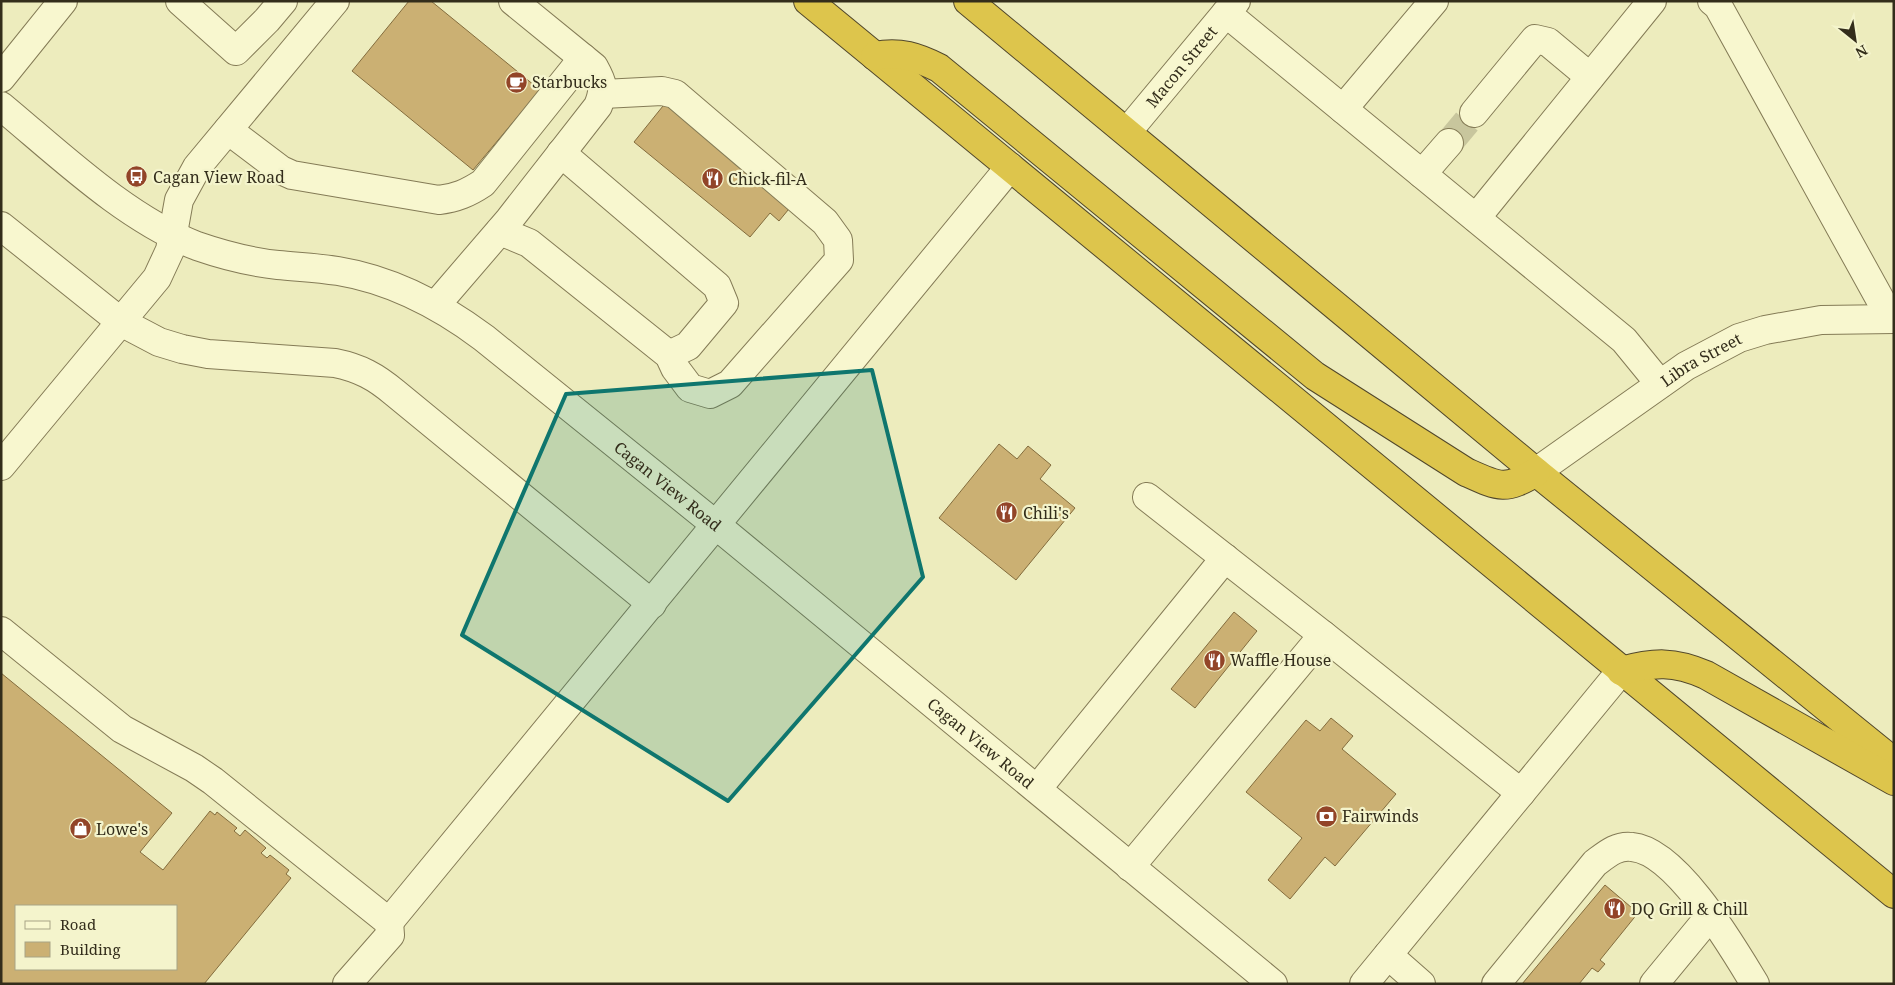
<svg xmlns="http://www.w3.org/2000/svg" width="1895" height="985" viewBox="0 0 1895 985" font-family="'Noto Serif',serif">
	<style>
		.building { fill: #cbb073; stroke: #836c3d; fill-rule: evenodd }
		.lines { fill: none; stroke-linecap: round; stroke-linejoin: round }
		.minor-tunnel { stroke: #c8c69d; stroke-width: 28; stroke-dasharray: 28 14; stroke-linecap: butt }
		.minor-casing { stroke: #847b56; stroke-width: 30 }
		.highway-casing { stroke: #51472b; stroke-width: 30 }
		.minor { stroke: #f8f7cf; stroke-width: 28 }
		.highway { stroke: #ddc54c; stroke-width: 28 }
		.marked { fill: #0f766e; fill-opacity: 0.2; stroke: #0f766e; stroke-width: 4; stroke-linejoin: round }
		.labels { text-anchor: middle; stroke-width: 4.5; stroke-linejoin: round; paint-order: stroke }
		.street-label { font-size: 16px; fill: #332d1b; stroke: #f4f4cc }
		.poi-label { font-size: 16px; fill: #332d1b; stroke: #f4f4cc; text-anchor: start }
	</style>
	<rect width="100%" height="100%" fill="#edecbd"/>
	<g class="building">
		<polygon points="409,1 431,1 540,90 473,170 352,71"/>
		<polygon points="667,101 793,204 779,221 770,213 750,237 634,142"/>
		<polygon points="999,444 1017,459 1028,446 1051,465 1040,479 1075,508 1016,580 939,518"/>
		<polygon points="1234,612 1257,631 1195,708 1171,689"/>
		<path d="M1 673 172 813 140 852 163 870 210 811 215 815 217 812 237 828 234 831 240 836 245 830 266 848 261 853 267 858 270 855 289 870 286 874 291 878 204 984H1ZM16 906H176V969H16Z"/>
		<polygon points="1331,718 1353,736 1342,749 1396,794 1335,866 1325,857 1290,899 1268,880 1302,838 1246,792 1306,720 1320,731"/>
		<polygon points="1605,885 1638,913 1600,960 1605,964 1598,972 1592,968 1579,984 1522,984"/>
	</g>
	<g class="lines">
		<polyline class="minor-tunnel" points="1449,143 1474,113"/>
		<defs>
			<g id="minor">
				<polyline points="180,1 236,51 267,20 283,1"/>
				<polyline points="1712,1 1718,6 1891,319"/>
				<polyline points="1226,13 1624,340 1660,384"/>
				<polyline points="1,78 63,1"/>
				<path id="s1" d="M1 106C59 154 126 219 197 246 223 255 250 262 278 265 298 267 318 268 338 271 393 280 440 305 484 338L716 525 1273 984"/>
				<polyline points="1343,109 1434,1"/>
				<polyline points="1474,113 1535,39 1548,42 1590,77"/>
				<path d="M228 130 281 170 292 175 439 200C456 198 468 193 483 183L583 58"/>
				<path id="s2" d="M1127 132 1236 1"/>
				<polyline points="561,153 717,286 724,303 688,346 669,355"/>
				<polyline points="1422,174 1449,143"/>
				<polyline points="1476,218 1652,1"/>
				<path d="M1 226 121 322 159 342 182 349 208 354 335 363C360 368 376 377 395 393L652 604"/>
				<polyline points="500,231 529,243 669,355 675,368 690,388 710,394 730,384 839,260 838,240 825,222 675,94 662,91 603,94"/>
				<path d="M436 305 509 220 598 106C605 89 603 83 594 67L513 1"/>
				<polyline points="1,466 157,278 170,250 179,200 197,167 335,1"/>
				<path id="s3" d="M1536 472 1686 366 1739 338 1765 330 1821 320 1894 319"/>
				<polyline points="1147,497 1323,635"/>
				<polyline points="1,631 122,729 194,768 213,781 389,922 390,935 347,984"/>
				<polyline points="1037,789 1225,558"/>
				<polyline points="1130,867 1323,635 1521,793"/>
				<polyline points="389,922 1010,167"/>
				<polyline points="1388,955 1421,984"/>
				<polyline points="1364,984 1621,671"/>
				<path d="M1496 984 1595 863C1607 854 1617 845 1632 847 1677 851 1733 948 1755 984"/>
				<polyline points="1654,984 1710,916"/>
			</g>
			<g id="highway">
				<polyline points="808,1 1894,894"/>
				<polyline points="968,1 1536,472 1894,762"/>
				<path d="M875 56C900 51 917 57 939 68L1315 376 1466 472C1499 487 1505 491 1536 472"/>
				<path d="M1621 671C1654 662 1674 661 1706 675L1894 781"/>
			</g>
		</defs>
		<use href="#minor" class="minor-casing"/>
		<use href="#highway" class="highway-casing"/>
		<use href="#minor" class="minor"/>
		<use href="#highway" class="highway"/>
	</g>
	<path class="marked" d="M872 370 923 577 728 801 462 635 566 394Z"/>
	<defs>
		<symbol id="cafe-disc" viewBox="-11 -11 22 22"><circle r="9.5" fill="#924428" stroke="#f4f4cc"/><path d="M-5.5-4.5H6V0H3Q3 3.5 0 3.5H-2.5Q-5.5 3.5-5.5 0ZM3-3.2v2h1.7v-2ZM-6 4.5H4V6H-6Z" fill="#fff"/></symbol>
		<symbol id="bus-disc" viewBox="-11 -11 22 22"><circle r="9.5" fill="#924428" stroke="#f4f4cc"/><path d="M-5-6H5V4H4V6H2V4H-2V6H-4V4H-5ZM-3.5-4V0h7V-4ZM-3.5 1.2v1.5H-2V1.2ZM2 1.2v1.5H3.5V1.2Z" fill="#fff"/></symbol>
		<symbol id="restaurant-disc" viewBox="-11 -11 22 22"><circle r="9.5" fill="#924428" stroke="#f4f4cc"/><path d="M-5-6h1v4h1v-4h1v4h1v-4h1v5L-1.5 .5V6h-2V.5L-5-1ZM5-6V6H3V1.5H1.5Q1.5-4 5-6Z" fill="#fff"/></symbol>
		<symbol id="bank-disc" viewBox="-11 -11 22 22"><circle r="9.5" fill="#924428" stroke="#f4f4cc"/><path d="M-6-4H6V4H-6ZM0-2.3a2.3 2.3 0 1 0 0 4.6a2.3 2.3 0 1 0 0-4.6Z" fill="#fff"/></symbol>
		<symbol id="shop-disc" viewBox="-11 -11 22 22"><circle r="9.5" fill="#924428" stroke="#f4f4cc"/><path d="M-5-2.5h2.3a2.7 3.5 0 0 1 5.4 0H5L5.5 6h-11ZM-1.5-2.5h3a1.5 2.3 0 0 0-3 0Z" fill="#fff"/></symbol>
	</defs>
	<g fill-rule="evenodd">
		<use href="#cafe-disc" x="504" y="70" width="25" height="25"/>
		<use href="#bus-disc" x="124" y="164" width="25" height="25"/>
		<use href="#restaurant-disc" x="700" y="166" width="25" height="25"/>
		<use href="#restaurant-disc" x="994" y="500" width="25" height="25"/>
		<use href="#restaurant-disc" x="1202" y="648" width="25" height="25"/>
		<use href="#bank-disc" x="1314" y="804" width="25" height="25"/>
		<use href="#shop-disc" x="68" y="816" width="25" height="25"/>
		<use href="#restaurant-disc" x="1602" y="896" width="25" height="25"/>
	</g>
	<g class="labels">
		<g class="street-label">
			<text dy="6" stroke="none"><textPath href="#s2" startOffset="85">Macon Street</textPath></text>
			<text dy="6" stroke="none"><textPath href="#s3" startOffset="200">Libra Street</textPath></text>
			<text dy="6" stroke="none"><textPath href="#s1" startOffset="784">Cagan View Road</textPath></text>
			<text dy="6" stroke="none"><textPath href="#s1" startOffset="1189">Cagan View Road</textPath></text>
		</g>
		<g class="poi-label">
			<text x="532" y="88">Starbucks</text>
			<text x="153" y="183">Cagan View Road</text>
			<text x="728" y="185">Chick-fil-A</text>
			<text x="1023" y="519">Chili's</text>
			<text x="1230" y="666">Waffle House</text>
			<text x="1342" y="822">Fairwinds</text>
			<text x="96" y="835">Lowe's</text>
			<text x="1631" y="915">DQ Grill &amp; Chill</text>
		</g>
	</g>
	<rect width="1895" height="985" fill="none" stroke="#332d1b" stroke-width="5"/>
	<rect x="15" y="905" width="162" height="65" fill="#f4f4cc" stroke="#a7a485"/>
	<rect x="25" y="921" width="25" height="8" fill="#f8f7cf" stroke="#a7a485"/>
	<text x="60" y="930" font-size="15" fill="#332d1b">Road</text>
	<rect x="25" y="942" width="25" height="15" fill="#cbb073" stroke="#a7a485"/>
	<text x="60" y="955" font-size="15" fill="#332d1b">Building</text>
	<g transform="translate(1855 40) rotate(150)" stroke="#f4f4cc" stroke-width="4" paint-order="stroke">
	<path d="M0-4L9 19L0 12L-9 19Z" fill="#332d1b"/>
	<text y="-8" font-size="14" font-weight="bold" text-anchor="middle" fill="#332d1b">N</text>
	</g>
</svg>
